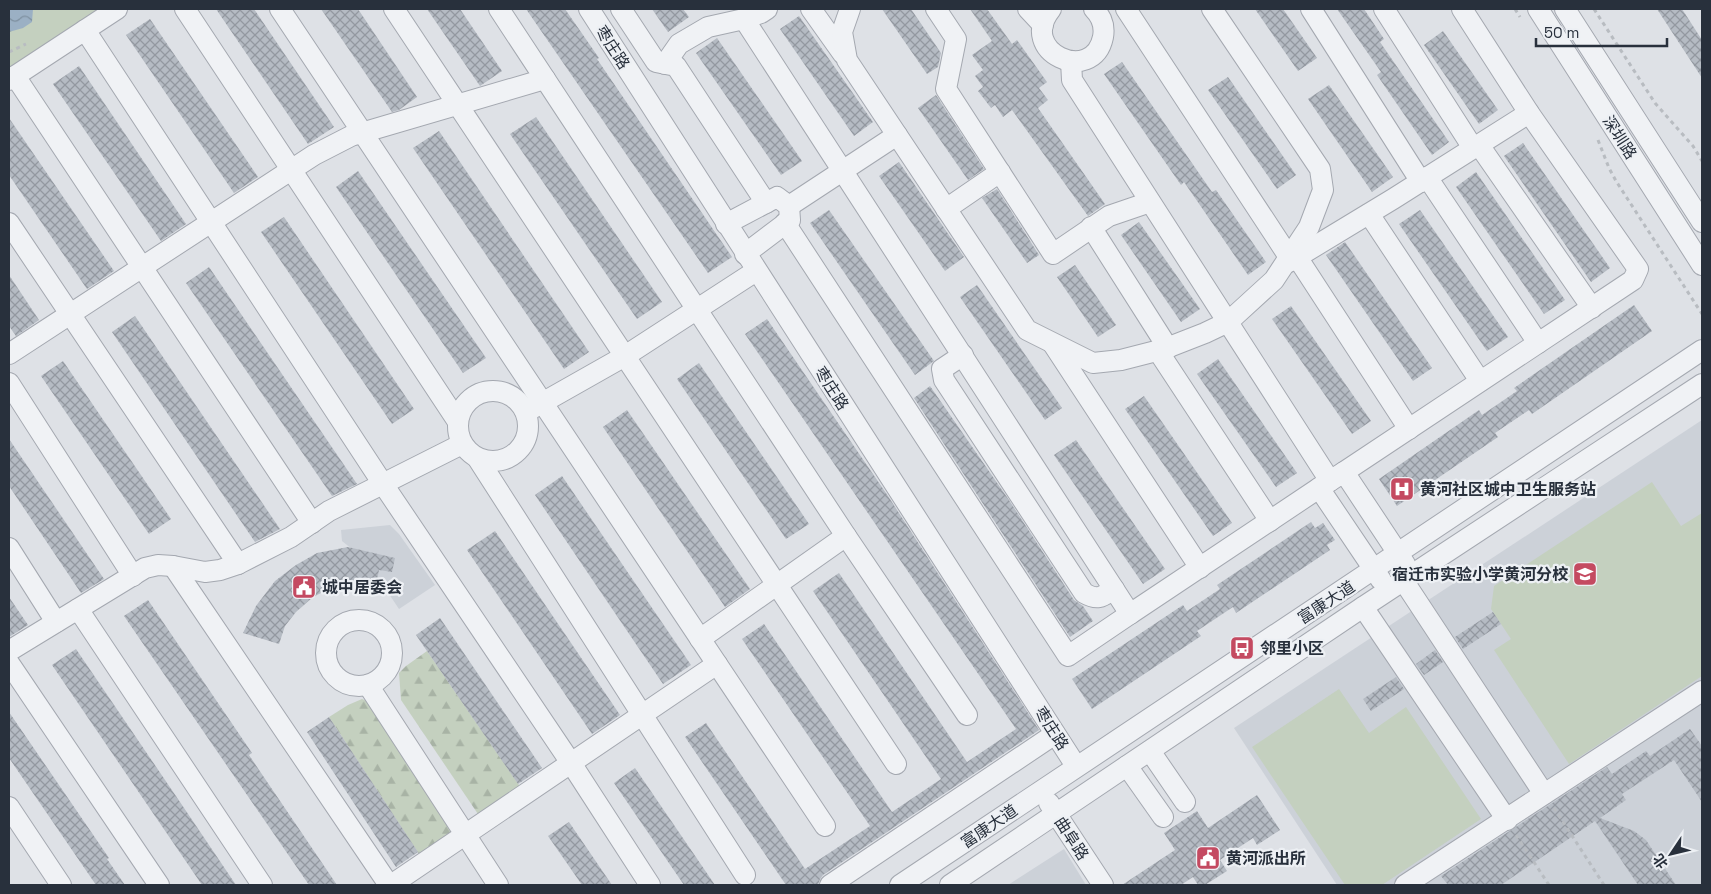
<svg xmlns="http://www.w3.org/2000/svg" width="1711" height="894" viewBox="0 0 1711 894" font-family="'Space Grotesk','Noto Sans SC',sans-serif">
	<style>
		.built { fill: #ccd1d8 }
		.forest { fill: url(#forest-firs) }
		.park { fill: #c4d0bf }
		.water { fill: url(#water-waves) }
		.building { fill: url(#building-cross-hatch) }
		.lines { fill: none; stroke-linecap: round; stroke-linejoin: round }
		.minor-casing { stroke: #a4a8b0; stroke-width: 22 }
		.path { stroke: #b8bcc1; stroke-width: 3; stroke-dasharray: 4 4; stroke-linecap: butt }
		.minor { stroke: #f0f2f5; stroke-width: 20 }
		.labels { text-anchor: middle; stroke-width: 4.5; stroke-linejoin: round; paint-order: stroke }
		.street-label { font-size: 16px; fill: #28303c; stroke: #edf0f4 }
		.poi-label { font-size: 16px; font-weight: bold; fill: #28303c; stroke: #edf0f4; text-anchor: start }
	</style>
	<defs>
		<pattern id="forest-firs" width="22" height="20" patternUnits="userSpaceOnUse" patternTransform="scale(1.25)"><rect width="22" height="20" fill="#c4d0bf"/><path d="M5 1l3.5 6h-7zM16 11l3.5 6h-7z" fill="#a8b3a5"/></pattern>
		<pattern id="water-waves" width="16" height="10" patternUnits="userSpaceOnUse" patternTransform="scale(1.25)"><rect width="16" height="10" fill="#9bb0c4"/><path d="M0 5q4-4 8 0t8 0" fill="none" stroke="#7e90a0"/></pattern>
		<pattern id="building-cross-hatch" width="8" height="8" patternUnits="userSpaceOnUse" patternTransform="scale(1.25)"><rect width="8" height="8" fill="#b5bbc3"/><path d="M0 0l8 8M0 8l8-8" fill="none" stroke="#9398a0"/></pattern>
	</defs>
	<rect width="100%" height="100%" fill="#dee1e6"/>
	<g class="built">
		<polygon points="1702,420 1702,885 1337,885 1234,728"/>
		<polygon points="390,525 399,534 435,585 399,609 367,561 342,541 341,530"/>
		<polygon points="1064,849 1086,885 1008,885"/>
	</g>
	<g class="forest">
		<polygon points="427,651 521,788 480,817 401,700 399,673 406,666"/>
		<polygon points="362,699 369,702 457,833 421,857 329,717 348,705"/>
	</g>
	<g class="park">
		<polygon points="9,9 125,9 9,87"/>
		<polygon points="1652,482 1681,526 1702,513 1702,676 1569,764 1494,650 1511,639 1491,609 1494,586"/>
		<polygon points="1339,689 1369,733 1406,707 1481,819 1382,885 1345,885 1252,747"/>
	</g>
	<polygon class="water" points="9,9 33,9 32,22 23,28 9,32"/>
	<g class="building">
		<polygon points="216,9 254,9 334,127 308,144"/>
		<polygon points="321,9 358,9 417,97 399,110 392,112"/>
		<polygon points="427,9 460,9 502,71 480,86"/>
		<polygon points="526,9 565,9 599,58 597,59 732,257 708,273"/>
		<polygon points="652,9 683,9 689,17 668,32"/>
		<polygon points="882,9 911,9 941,53 938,67 927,74"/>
		<polygon points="970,9 987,9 1012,44 1017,40 1047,82 1039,88 1048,100 1038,108 1105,204 1088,216 1012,110 1003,117 995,105 991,108 978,91 983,87 975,76 983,70 972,55 992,41"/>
		<polygon points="1255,9 1283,9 1317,58 1298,71"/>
		<polygon points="1337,9 1364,9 1384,39 1380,42 1449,142 1432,155 1377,75 1381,72"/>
		<polygon points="1657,9 1682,9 1702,40 1702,78"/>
		<polygon points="799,16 873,122 854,136 780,29"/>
		<polygon points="150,19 258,177 234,193 126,35"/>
		<polygon points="1443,31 1498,110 1479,124 1424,45"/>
		<polygon points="717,38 802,161 781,175 696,53"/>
		<polygon points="1122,62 1212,192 1216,190 1266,262 1248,275 1184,182 1181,185 1104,74"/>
		<polygon points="79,66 186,224 161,241 53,84"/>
		<polygon points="1228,77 1296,175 1277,189 1208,90"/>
		<polygon points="1329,85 1393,177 1372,192 1308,99"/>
		<polygon points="936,95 984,169 968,180 918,108"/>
		<polygon points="536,117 662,302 637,319 510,134"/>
		<polygon points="9,118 114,271 87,289 9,175"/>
		<polygon points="439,131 589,352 564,369 413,148"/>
		<polygon points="1523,143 1610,268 1591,282 1504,156"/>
		<polygon points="899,162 964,257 945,271 879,176"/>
		<polygon points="358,171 486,358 463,373 336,187"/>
		<polygon points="1476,172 1565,300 1544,314 1456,187"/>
		<polygon points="997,189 1039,255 1027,263 982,198"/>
		<polygon points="829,210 934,361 915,375 810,223"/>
		<polygon points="1420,210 1508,337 1487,351 1399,224"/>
		<polygon points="284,217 414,409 392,424 261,232"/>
		<polygon points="1139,222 1200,309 1181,322 1121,235"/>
		<polygon points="1345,242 1432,368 1413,381 1326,255"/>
		<polygon points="1075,265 1116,325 1098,337 1057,277"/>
		<polygon points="209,267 357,484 332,496 186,283"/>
		<polygon points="9,275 39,320 16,336 9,326"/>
		<polygon points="977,285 1062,408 1045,420 960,297"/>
		<polygon points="1634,305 1652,331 1532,414 1529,410 1495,433 1498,437 1397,506 1379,479 1479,410 1482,415 1517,391 1514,388"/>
		<polygon points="1291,306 1371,421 1352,434 1272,319"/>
		<polygon points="135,316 280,529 255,542 112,332"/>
		<polygon points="767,319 888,496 1039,730 823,875 820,879 818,885 786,885 685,737 706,723 805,869 870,826 742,639 764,624 892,812 941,779 813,591 839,573 967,762 1016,729 745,334"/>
		<polygon points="1218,359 1297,473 1276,487 1197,374"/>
		<polygon points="63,361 171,519 149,534 41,376"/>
		<polygon points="699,363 809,524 786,539 677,379"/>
		<polygon points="930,386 1009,500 1074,600 1083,606 1093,621 1070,637 914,398"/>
		<polygon points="1144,396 1232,523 1213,536 1125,409"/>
		<polygon points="627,410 750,589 725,607 603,427"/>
		<polygon points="9,439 104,579 81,593 9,486"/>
		<polygon points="1076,440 1165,569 1143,584 1054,455"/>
		<polygon points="562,476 691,665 663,684 535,495"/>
		<polygon points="1311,522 1315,528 1323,523 1335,540 1327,545 1330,550 1236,613 1233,607 1197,631 1201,636 1092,709 1072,679 1183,605 1187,611 1220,589 1217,585"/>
		<polygon points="495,531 620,715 592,734 467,550"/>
		<polygon points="348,547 395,558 392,572 379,570 376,586 352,583 335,586 313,597 296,612 285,626 279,644 243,633 256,606 275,581 296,565 317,553"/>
		<polygon points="9,597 28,625 9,637"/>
		<polygon points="148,600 252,753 249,755 337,885 309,885 124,616"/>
		<polygon points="1493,612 1501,624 1463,649 1455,637"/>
		<polygon points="440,618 542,768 518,784 416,635"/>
		<polygon points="76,649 180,802 236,885 202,885 52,665"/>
		<polygon points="1435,650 1443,662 1424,675 1416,664"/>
		<polygon points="1396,677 1404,689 1371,711 1363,699"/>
		<polygon points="9,712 109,858 107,859 125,885 96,885 9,758"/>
		<polygon points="329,717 418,852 396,867 307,732"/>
		<polygon points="1690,729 1702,746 1702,802 1674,760 1622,794 1626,800 1600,818 1634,831 1646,840 1676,885 1638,885 1595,821 1501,885 1448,885 1441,876 1607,767 1612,774 1646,751 1650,756"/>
		<polygon points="635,768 715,885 684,885 614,783"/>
		<polygon points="1257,795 1280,830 1257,845 1253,838 1220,860 1227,871 1205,885 1198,885 1193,877 1181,885 1122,885 1175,850 1164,833 1197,811 1208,828"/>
		<polygon points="569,822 612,885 582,885 548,836"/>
	</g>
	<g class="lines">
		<defs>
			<g id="minor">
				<polyline points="185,9 458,422"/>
				<polyline points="280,9 825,826"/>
				<polyline points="394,9 896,764"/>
				<polyline points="499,9 846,536 967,715"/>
				<polyline points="589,9 1076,766"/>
				<polyline points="621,9 656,62 676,66 766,203"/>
				<polyline points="811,9 843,54"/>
				<polyline points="850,9 842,32 847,60 1027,330 1093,363 1121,360 1164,349 1205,333 1228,322 1274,280 1309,227 1323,190 1320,169 1212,9"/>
				<polyline points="936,9 956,39 946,89 1053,254 1109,216 1150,202"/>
				<polyline points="1028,9 1043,25"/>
				<path d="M1051 9C1016 52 1093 86 1103 37 1105 26 1102 17 1094 9"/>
				<polyline points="1126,9 1291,260"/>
				<polyline points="1311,9 1421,182"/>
				<polyline points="1384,9 1473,148"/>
				<polyline points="1538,9 1702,265"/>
				<polyline points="1565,9 1702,222"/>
				<polyline points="744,19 1130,614 1319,488"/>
				<polyline points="85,30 383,484 571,763 650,885"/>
				<polyline points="1071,61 1072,80 1330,481"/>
				<polyline points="665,64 679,44 708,27 744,19 761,13 767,9"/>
				<polyline points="15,76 312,523"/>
				<polyline points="9,80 117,9"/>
				<polyline points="1479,145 1592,308"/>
				<polyline points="1427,177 1538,343"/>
				<polyline points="789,206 897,135"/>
				<polyline points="946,209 1000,172"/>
				<polyline points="1369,214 1480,381"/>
				<polyline points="9,223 238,564"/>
				<polyline points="785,223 1068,656 1130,614"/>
				<polyline points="726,224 777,197 789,206 790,220 745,254"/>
				<polyline points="1091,227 1168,348"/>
				<polyline points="1297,257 1409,429"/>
				<polyline points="1289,262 1393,199 1529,113"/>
				<polyline points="1053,344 1200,568"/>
				<polyline points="1158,351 1270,521"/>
				<polyline points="9,354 314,155 351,136 545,79"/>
				<path d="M963 355 942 369 944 380 1084 593C1098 601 1102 597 1114 589"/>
				<polyline points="9,383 133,576"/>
				<circle cx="493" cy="426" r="35"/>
				<polyline points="526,412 625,356 756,271"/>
				<polyline points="478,459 745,875"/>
				<polyline points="1344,472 1633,280 1638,269 1529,113 1462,9"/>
				<polyline points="9,548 56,622"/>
				<polyline points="173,566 389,885"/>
				<polyline points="1381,580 1319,488 1344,472 1405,564"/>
				<polyline points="1403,580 1544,794"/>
				<polyline points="1363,607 1507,820"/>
				<polyline points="78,609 262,885"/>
				<circle cx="359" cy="653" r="33"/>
				<polyline points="700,639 846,536"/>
				<polyline points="9,651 145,568 158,565 173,566 205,572 220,570 238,564 291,537 329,511 462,444"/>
				<polyline points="9,663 159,885"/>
				<polyline points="368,685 498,885"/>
				<polyline points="1150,751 1185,802"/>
				<polyline points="1127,766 1163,817"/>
				<polyline points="1049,803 1103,885"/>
				<polyline points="9,807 61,885"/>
				<polyline points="391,885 717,664"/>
				<polyline points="830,885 1055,734"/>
				<polyline points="900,885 1702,350"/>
				<polyline points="950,885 1363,607 1702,384"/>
				<polyline points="1405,885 1702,691"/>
			</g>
		</defs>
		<use href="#minor" class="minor-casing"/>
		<g class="path">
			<polyline points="1515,9 1520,17"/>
			<polyline points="1594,9 1655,103 1693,146 1702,161"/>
			<polyline points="9,52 26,44"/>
			<polyline points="1598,140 1609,168 1616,181 1702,314"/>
			<polyline points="1554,808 1604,885"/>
			<polyline points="1516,835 1549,885"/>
		</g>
		<use href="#minor" class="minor"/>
	</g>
	<defs>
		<symbol id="hospital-square" viewBox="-11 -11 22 22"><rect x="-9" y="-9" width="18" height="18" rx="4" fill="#c44a61" stroke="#edf0f4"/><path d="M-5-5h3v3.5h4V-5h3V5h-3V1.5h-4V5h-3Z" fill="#fff"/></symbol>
		<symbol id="school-square" viewBox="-11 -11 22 22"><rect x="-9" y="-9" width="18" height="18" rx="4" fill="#c44a61" stroke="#edf0f4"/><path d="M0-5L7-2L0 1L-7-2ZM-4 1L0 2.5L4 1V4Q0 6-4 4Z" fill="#fff"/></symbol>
		<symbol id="civic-square" viewBox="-11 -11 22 22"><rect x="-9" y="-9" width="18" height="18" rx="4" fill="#c44a61" stroke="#edf0f4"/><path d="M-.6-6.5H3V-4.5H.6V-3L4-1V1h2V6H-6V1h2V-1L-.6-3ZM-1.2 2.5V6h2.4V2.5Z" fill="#fff"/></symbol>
		<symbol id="bus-square" viewBox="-11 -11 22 22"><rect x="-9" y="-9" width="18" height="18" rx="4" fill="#c44a61" stroke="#edf0f4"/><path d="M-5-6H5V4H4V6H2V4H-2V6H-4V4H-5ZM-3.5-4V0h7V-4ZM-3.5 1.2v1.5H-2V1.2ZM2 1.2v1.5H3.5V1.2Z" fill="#fff"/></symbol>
	</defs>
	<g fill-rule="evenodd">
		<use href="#hospital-square" x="1388" y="475" width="28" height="28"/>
		<use href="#school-square" x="1571" y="560" width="28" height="28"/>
		<use href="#civic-square" x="290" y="573" width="28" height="28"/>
		<use href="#bus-square" x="1228" y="634" width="28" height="28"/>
		<use href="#civic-square" x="1194" y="844" width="28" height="28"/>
	</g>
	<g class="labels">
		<g class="street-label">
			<text transform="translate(613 47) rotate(57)" y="6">枣庄路</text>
			<text transform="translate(1620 137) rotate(57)" y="6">深圳路</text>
			<text transform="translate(832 388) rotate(57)" y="6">枣庄路</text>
			<text transform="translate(1326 602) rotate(-33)" y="6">富康大道</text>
			<text transform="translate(1052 728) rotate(57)" y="6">枣庄路</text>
			<text transform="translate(989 826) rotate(-34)" y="6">富康大道</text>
			<text transform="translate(1072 838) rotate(57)" y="6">曲阜路</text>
		</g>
		<g class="poi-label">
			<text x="1420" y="495">黄河社区城中卫生服务站</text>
			<text x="1568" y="580" text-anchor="end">宿迁市实验小学黄河分校</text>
			<text x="322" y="593">城中居委会</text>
			<text x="1260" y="654">邻里小区</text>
			<text x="1226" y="864">黄河派出所</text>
		</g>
	</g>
	<rect width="1711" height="894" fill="none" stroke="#28303c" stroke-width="20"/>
	<g transform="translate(1671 854) rotate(235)" stroke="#edf0f4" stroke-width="4" paint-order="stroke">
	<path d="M0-4L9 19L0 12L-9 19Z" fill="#28303c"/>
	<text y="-8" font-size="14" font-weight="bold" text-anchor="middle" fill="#28303c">北</text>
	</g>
	<path d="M1536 38v8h131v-8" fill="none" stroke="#28303c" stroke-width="2.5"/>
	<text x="1544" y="38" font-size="15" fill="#28303c" stroke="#edf0f4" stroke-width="4" paint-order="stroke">50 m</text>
</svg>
